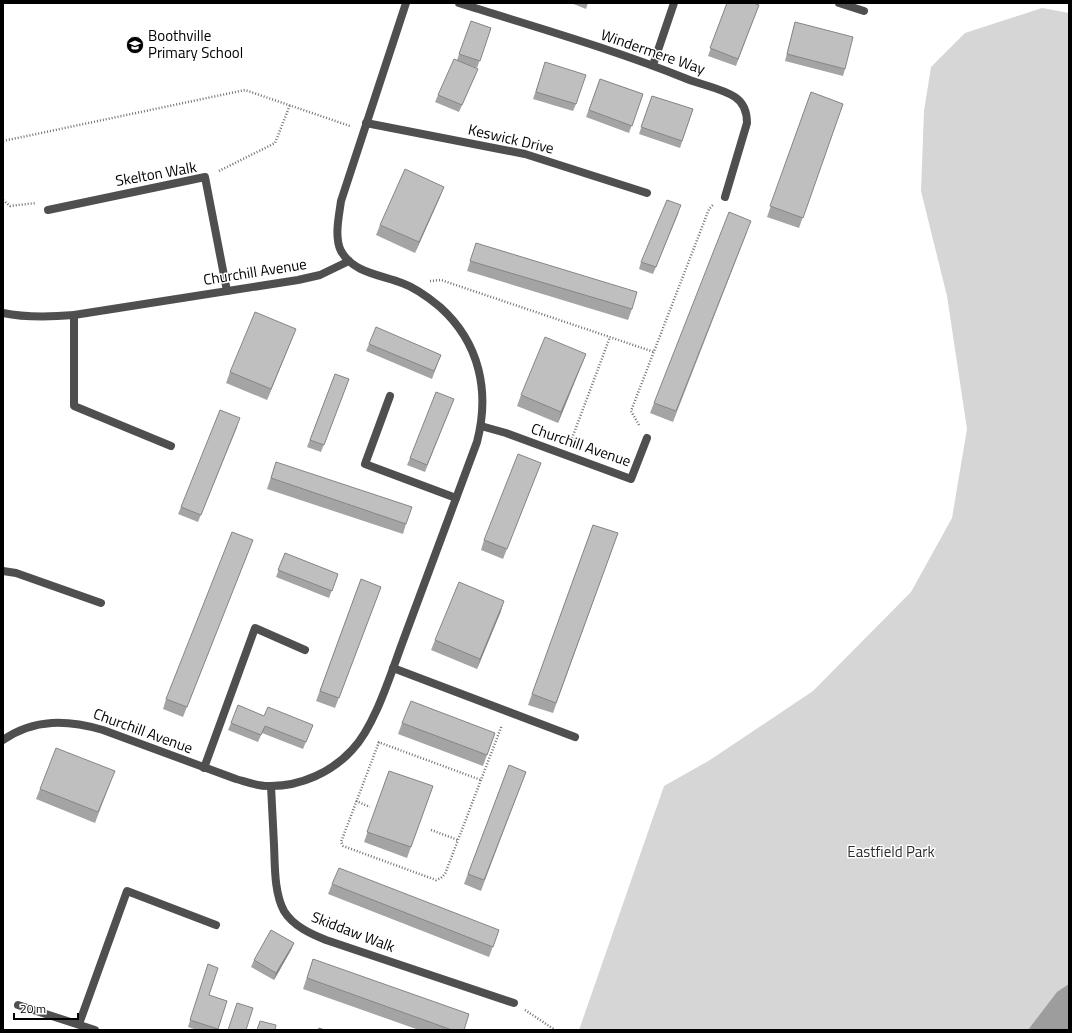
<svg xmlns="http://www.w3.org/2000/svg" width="1072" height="1033" viewBox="0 0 1072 1033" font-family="'Titillium Web',sans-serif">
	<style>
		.green { fill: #d6d6d6 }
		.water { fill: #9d9d9d }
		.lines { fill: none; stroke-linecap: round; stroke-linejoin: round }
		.path { stroke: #717171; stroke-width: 2.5; stroke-dasharray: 1 2; stroke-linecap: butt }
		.minor { stroke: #4f4f4f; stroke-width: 8 }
		.wall { fill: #a4a4a4 }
		.shaded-wall { fill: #868686 }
		.building { fill: #bfbfbf; stroke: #868686 }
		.labels { text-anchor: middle; stroke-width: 3; stroke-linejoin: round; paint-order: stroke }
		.poi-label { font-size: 15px; fill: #000; stroke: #fff; text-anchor: start }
		.street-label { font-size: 15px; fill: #000; stroke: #fff }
		.park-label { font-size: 15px; fill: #2d2d2d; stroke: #fff }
	</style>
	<rect width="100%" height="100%" fill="#fff"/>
	<polygon class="green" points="1042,8 1069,13 1069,1030 579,1030 664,786 710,760 813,691 911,592 952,518 967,429 947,296 921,191 924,111 931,67 965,33"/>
	<polygon class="water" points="1069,984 1069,1030 1028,1030 1057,992"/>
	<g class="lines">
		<g class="path">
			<polyline points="3,141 245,90 350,126"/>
			<polyline points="219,171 275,143 290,105"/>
			<polyline points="3,200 10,206 36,203"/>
			<polyline points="430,281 441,280 654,352"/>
			<polyline points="639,425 631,411 709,209 713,205"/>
			<polyline points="571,441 610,337"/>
			<polyline points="378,742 481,780"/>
			<polyline points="379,742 341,842 343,846 436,880 441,878 445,874 502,725"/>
			<polyline points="356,801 370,807"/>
			<polyline points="431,830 458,840"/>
			<polyline points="525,1010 555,1030"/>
		</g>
		<g class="minor">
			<path d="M459 3C535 27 613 49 687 79 702 85 721 88 735 97 744 103 747 112 747 123L725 197"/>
			<polyline points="839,3 864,11"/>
			<polyline points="653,65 674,3"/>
			<polyline points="366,123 525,154 647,193"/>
			<polyline points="48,210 205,177 227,291"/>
			<path d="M3 313C27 318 50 317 74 315L298 280 320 275 349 261"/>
			<polyline points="74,315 74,406 171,446"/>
			<polyline points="390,396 365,464 456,498"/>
			<polyline points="481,426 506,433 631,479 647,438"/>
			<polyline points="3,571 16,573 101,603"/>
			<polyline points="393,668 575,737"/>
			<path d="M3 740C35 718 68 720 103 730L236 779C247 782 259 787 271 786 301 786 332 772 352 750 375 726 391 673 403 641 427 575 452 509 477 442 490 392 480 343 440 307 428 297 416 288 402 283 382 275 353 273 341 251 334 237 339 216 341 201L406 3"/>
			<polyline points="204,768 255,628 305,650"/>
			<path d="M271 786C272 806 273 825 274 845 275 865 274 893 284 911 293 926 311 934 326 940L514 1003"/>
			<polyline points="18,1005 95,1030"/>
			<polyline points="79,1024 127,891 216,925"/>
		</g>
	</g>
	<g class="wall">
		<polygon points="571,3 588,3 586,9"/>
		<polygon points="727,3 759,5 736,66 708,56"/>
		<polygon points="471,21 491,28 477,68 468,65 475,76 459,112 435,102 438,95 457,60"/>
		<polygon points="795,22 845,69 843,76 785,61 793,29"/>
		<polygon points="543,69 576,104 573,111 533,99"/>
		<polygon points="600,79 643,94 629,133 586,117"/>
		<polygon points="811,92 843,104 799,228 767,217"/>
		<polygon points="652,96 693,109 680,148 639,134"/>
		<polygon points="440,197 415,253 376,235 380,225"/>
		<polygon points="679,212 653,274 639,269 641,262"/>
		<polygon points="747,232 673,422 650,413 654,403"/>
		<polygon points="476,243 632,309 628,320 467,271"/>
		<polygon points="292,339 267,400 226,383 230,372"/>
		<polygon points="369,344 441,355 432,379 366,351"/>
		<polygon points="586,354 558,423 517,406 521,395"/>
		<polygon points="335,374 349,379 321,452 307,447"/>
		<polygon points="454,399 425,472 407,465 410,458"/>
		<polygon points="238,425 198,522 178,514 181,507"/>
		<polygon points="276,462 406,524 403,534 267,489"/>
		<polygon points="541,463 503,559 481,550 484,540"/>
		<polygon points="593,525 618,533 553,713 528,705"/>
		<polygon points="249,550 183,717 163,709 166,699"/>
		<polygon points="285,553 338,574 329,598 276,577"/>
		<polygon points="361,579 381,587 335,708 316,701"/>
		<polygon points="501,611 477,669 431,650 435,640"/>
		<polygon points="264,716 313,725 303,749 262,733 258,742 228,730 231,723"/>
		<polygon points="402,723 495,733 483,766 398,734"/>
		<polygon points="509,765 526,772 481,891 464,884"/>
		<polygon points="389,771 433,786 407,858 364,842"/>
		<polygon points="111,781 95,823 36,799 40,789"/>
		<polygon points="332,884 499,930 489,957 328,894"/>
		<polygon points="294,943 291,950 274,980 251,967 254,960"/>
		<polygon points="313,959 464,1030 419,1030 303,989"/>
		<polygon points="208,964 209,995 227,1001 218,1030 197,1030 188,1027"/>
	</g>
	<g class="shaded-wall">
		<polygon points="444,187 440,197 415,253 419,242"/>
		<polygon points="296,329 292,339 267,400 271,389"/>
		<polygon points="586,354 582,364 558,423 561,412"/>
		<polygon points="504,601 501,611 477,669 480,659"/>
		<polygon points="294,943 291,950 274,980 276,973"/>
	</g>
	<g class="building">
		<polygon points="727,3 753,3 759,5 738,59 710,48"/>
		<polygon points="471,21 491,28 480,61 459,54"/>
		<polygon points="795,22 853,37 845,69 787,54"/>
		<polygon points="454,59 478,69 462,105 438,95"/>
		<polygon points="545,62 586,75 576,104 536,92"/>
		<polygon points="600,79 643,94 632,126 589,110"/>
		<polygon points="811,92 843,104 803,218 770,206"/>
		<polygon points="652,96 693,109 682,141 641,127"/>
		<polygon points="405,169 444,187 419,242 380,225"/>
		<polygon points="667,200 681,205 656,267 641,262"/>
		<polygon points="729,212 751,221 676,411 654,403"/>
		<polygon points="476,243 637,292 632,309 470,261"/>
		<polygon points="255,312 296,329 271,389 230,372"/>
		<polygon points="376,327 441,355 434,371 369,344"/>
		<polygon points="545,337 586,354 561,412 521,395"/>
		<polygon points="335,374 349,379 324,445 310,440"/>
		<polygon points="436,392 454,399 427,465 410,458"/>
		<polygon points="220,410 240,418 201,515 181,507"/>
		<polygon points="518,454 541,463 507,549 484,540"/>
		<polygon points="276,462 412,507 406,524 271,478"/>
		<polygon points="593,525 618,533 556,703 532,694"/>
		<polygon points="232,532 253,540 187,707 166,699"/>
		<polygon points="285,553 338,574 332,591 278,570"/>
		<polygon points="361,579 381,587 339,698 320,691"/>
		<polygon points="459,582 504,601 480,659 435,640"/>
		<polygon points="411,701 495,733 487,755 402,723"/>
		<polygon points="238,705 264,716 268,707 313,725 306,742 265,726 261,735 231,723"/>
		<polygon points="56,748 115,771 98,812 40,789"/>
		<polygon points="509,765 526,772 484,880 468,874"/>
		<polygon points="389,771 433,786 411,847 367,832"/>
		<polygon points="339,868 499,930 493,947 332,884"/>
		<polygon points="271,930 294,943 276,973 254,960"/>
		<polygon points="313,959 469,1014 464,1030 452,1030 307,978"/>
		<polygon points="208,964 218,968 209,995 227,1001 218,1029 190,1020"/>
		<polygon points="237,1003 253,1008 246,1030 228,1030"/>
		<polygon points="260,1021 276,1025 275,1030 257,1030"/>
		<polygon points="319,1028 325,1030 318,1030"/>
	</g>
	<defs>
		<symbol id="school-disc" viewBox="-11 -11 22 22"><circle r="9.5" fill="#000" stroke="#fff"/><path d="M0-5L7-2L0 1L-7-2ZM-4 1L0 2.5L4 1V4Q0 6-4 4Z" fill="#fff"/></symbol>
	</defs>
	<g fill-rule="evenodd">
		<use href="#school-disc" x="125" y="35" width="20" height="20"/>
	</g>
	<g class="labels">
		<g class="poi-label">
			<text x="148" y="41">Boothville<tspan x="148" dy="17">Primary School</tspan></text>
		</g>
		<g class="street-label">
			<text transform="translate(653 52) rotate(19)" y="5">Windermere Way</text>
			<text transform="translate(511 139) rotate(13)" y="5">Keswick Drive</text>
			<text transform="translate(156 174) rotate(-10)" y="5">Skelton Walk</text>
			<text transform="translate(255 272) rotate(-9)" y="5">Churchill Avenue</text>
			<text transform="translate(581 445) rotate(19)" y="5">Churchill Avenue</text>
			<text transform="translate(143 731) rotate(20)" y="5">Churchill Avenue</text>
			<text transform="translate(353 932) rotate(21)" y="5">Skiddaw Walk</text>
		</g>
		<g class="park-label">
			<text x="891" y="857">Eastfield Park</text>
		</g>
	</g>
	<rect width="1072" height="1033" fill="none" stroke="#000000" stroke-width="8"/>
	<path d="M14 1013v6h64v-6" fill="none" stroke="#000000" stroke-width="2"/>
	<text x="20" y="1013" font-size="12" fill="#000000" stroke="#ffffff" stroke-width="3" paint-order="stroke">20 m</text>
</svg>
